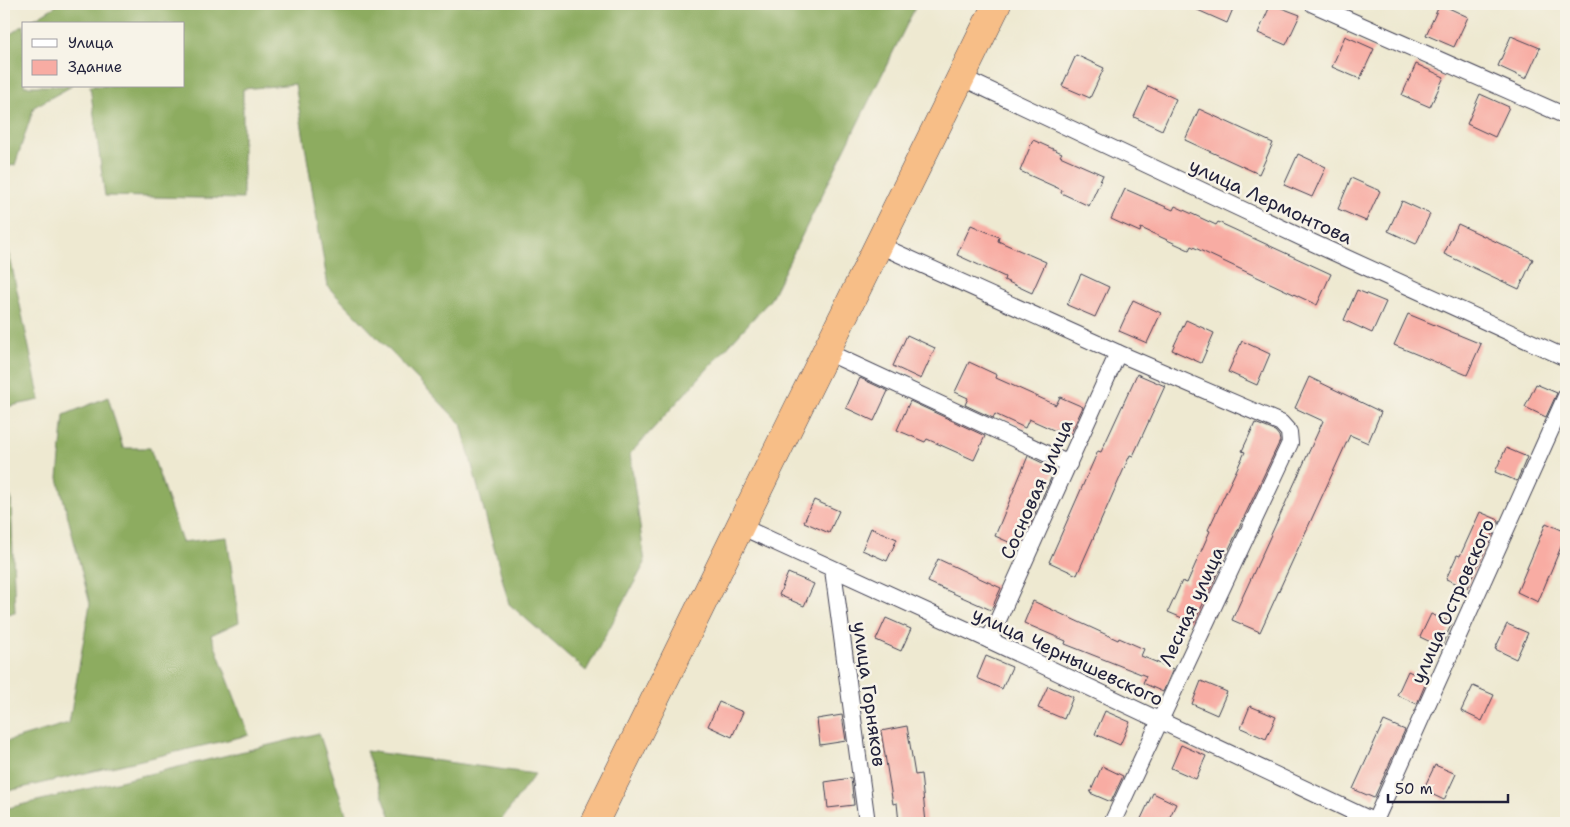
<svg xmlns="http://www.w3.org/2000/svg" width="1570" height="827" viewBox="0 0 1570 827" font-family="'Shantell Sans',sans-serif">
	<style>
		.forest { fill: #8dac60; stroke: #58674e }
		.building { fill: #f8aca3 }
		.lines { fill: none; stroke-linecap: round; stroke-linejoin: round }
		.minor-casing { stroke: #414052; stroke-width: 18 }
		.trunk-casing { stroke: #414052; stroke-width: 29 }
		.minor { stroke: #fff; stroke-width: 16 }
		.trunk { stroke: #f7be87; stroke-width: 28 }
		.labels { text-anchor: middle; stroke-width: 5; stroke-linejoin: round; paint-order: stroke }
		.street-label { font-size: 19px; fill: #22223b; stroke: #f7f3e8 }
	</style>
	<rect width="100%" height="100%" fill="#f7f3e8"/>
	<filter id="ink" filterUnits="userSpaceOnUse"><feTurbulence type="fractalNoise" baseFrequency=".02" numOctaves="2"/><feDisplacementMap in="SourceGraphic" scale="10" xChannelSelector="R" yChannelSelector="G"/><feConvolveMatrix kernelMatrix="1 2 1 2 8 2 1 2 1" color-interpolation-filters="sRGB"/></filter>
	<filter id="wash" filterUnits="userSpaceOnUse"><feTurbulence type="fractalNoise" baseFrequency=".0096" numOctaves="4" result="noise"/><feDisplacementMap in="SourceGraphic" scale="20" xChannelSelector="R" yChannelSelector="G"/><feGaussianBlur stdDeviation="1.12" result="paint"/><feColorMatrix in="noise" values="0 0 0 0 0 0 0 0 0 0 0 0 0 0 0 0 0 1.4 0 .05"/><feComposite in="paint" operator="in"/></filter>
	<g filter="url(#wash)">
		<rect width="100%" height="100%" fill="#eee9d1"/>
		<g class="forest">
			<polygon points="59,4 917,4 770,300 630,454 645,563 586,671 509,604 461,424 328,287 295,84 243,89 243,199 105,196 90,86 184,86 184,24 26,24"/>
			<polygon points="24,25 24,86 72,86 34,107 15,165 4,167 4,38"/>
			<polygon points="4,239 7,243 40,400 6,407 4,404"/>
			<polygon points="108,397 123,448 150,448 182,542 227,537 239,622 211,635 249,735 4,792 4,742 69,723 90,604 58,478 64,415"/>
			<polygon points="4,497 11,497 15,613 4,614"/>
			<polygon points="319,733 349,823 4,823 4,809"/>
			<polygon points="366,751 535,774 499,823 393,823"/>
		</g>
		<g id="blocks">
			<g class="building">
				<polygon points="1184,4 1235,4 1227,23"/>
				<polygon points="1271,4 1300,15 1286,45 1258,33"/>
				<polygon points="1440,4 1468,17 1454,47 1426,35"/>
				<polygon points="1345,36 1374,49 1360,79 1332,67"/>
				<polygon points="1511,36 1540,48 1526,79 1498,66"/>
				<polygon points="1076,55 1104,68 1090,98 1062,86"/>
				<polygon points="1416,64 1444,77 1430,107 1402,95"/>
				<polygon points="1148,86 1176,99 1162,130 1134,117"/>
				<polygon points="1480,94 1509,107 1495,137 1467,124"/>
				<polygon points="1199,109 1273,143 1259,174 1185,140"/>
				<polygon points="1033,140 1062,153 1060,156 1103,175 1089,206 1061,193 1062,190 1020,171"/>
				<polygon points="1298,154 1326,167 1312,197 1284,185"/>
				<polygon points="1351,178 1380,191 1366,221 1338,209"/>
				<polygon points="1125,189 1173,210 1175,206 1216,225 1218,222 1331,274 1317,305 1191,246 1189,250 1141,228 1140,232 1111,219"/>
				<polygon points="1402,201 1430,214 1416,244 1388,231"/>
				<polygon points="1458,224 1533,259 1519,289 1444,254"/>
				<polygon points="971,225 999,237 998,241 1046,262 1032,293 1004,280 1005,277 957,255"/>
				<polygon points="1081,274 1109,287 1095,317 1067,305"/>
				<polygon points="1357,290 1386,302 1372,333 1344,320"/>
				<polygon points="1133,300 1161,313 1147,343 1119,331"/>
				<polygon points="1408,314 1481,344 1467,375 1394,345"/>
				<polygon points="1186,320 1214,333 1201,363 1172,350"/>
				<polygon points="907,335 935,348 921,379 893,366"/>
				<polygon points="1242,341 1270,354 1257,385 1228,372"/>
				<polygon points="969,362 997,375 996,378 1056,405 1060,397 1083,407 1069,437 1029,419 1025,428 995,414 993,418 965,405 968,398 955,392"/>
				<polygon points="1137,374 1165,386 1133,456 1130,455 1077,575 1049,562 1098,451 1101,452"/>
				<polygon points="1309,377 1381,412 1368,443 1350,435 1260,632 1232,620 1323,421 1295,408"/>
				<polygon points="860,378 888,391 874,421 846,408"/>
				<polygon points="1536,384 1557,393 1546,417 1525,407"/>
				<polygon points="910,401 985,436 974,460 927,439 925,442 897,430"/>
				<polygon points="1255,423 1275,431 1279,436 1280,441 1194,623 1168,612 1182,581 1187,583 1210,531 1208,530 1245,452 1242,451"/>
				<polygon points="1506,448 1527,457 1517,481 1495,472"/>
				<polygon points="1028,456 1055,469 1020,547 995,536"/>
				<polygon points="814,500 839,511 829,533 804,522"/>
				<polygon points="1480,512 1499,520 1467,588 1446,579 1457,555 1460,556"/>
				<polygon points="1546,523 1566,532 1566,535 1538,602 1517,592"/>
				<polygon points="871,528 897,539 887,561 862,550"/>
				<polygon points="938,559 1001,588 991,610 928,582"/>
				<polygon points="788,573 814,584 804,606 779,595"/>
				<polygon points="1033,601 1118,640 1119,638 1144,649 1141,656 1173,669 1163,692 1143,683 1146,676 1065,644 1066,641 1024,623"/>
				<polygon points="1431,614 1452,623 1441,647 1420,637"/>
				<polygon points="886,618 911,629 901,651 876,640"/>
				<polygon points="1507,624 1528,633 1516,659 1495,649"/>
				<polygon points="986,656 1012,667 1002,689 977,678"/>
				<polygon points="1408,671 1427,680 1417,704 1397,695"/>
				<polygon points="1201,681 1227,692 1217,715 1192,704"/>
				<polygon points="1048,686 1073,697 1064,719 1038,708"/>
				<polygon points="1473,686 1494,695 1482,721 1461,711"/>
				<polygon points="719,702 743,712 732,737 708,726"/>
				<polygon points="1250,706 1276,717 1266,739 1241,728"/>
				<polygon points="1105,711 1130,722 1120,745 1095,734"/>
				<polygon points="842,715 846,741 820,745 817,719"/>
				<polygon points="1384,721 1405,730 1374,798 1353,789"/>
				<polygon points="907,726 915,775 921,774 926,823 899,823 897,803 893,804 881,731"/>
				<polygon points="1181,745 1206,756 1196,779 1171,768"/>
				<polygon points="1435,765 1456,774 1444,800 1423,790"/>
				<polygon points="1102,766 1123,776 1111,802 1090,793"/>
				<polygon points="851,778 854,805 828,808 825,782"/>
				<polygon points="1153,793 1176,804 1167,823 1139,823"/>
			</g>
		</g>
	</g>
	<g filter="url(#ink)">
		<use href="#blocks" fill-opacity="0" stroke="#414052" stroke-width="1"/>
		<g class="lines">
			<defs>
				<g id="minor">
					<polyline points="1313,4 1566,116"/>
					<polyline points="961,77 1309,241 1566,358"/>
					<polyline points="879,245 1118,353 1281,423 1289,432 1290,443 1112,823"/>
					<polyline points="827,352 1069,464"/>
					<polyline points="742,527 989,640 1377,823"/>
					<polyline points="833,570 867,823"/>
					<polyline points="989,640 1118,353"/>
					<polyline points="1374,823 1566,396"/>
				</g>
				<polyline id="trunk" points="594,823 997,4"/>
			</defs>
			<use href="#minor" class="minor-casing"/>
			<use href="#trunk" class="trunk-casing"/>
			<use href="#minor" class="minor"/>
			<use href="#trunk" class="trunk"/>
		</g>
	</g>
	<g class="labels">
		<g class="street-label">
			<text transform="translate(1271 201) rotate(25)" y="7">улица Лермонтова</text>
			<text transform="translate(1036 489) rotate(-66)" y="7">Сосновая улица</text>
			<text transform="translate(1452 601) rotate(-66)" y="7">улица Островского</text>
			<text transform="translate(1191 606) rotate(-65)" y="7">Лесная улица</text>
			<text transform="translate(1068 656) rotate(25)" y="7">улица Чернышевского</text>
			<text transform="translate(870 694) rotate(82)" y="7">улица Горняков</text>
		</g>
	</g>
	<rect width="1570" height="827" fill="none" stroke="#f7f3e8" stroke-width="20"/>
	<rect x="22" y="22" width="162" height="65" fill="#f7f3e8" stroke="#a29fa3"/>
	<rect x="32" y="39" width="25" height="8" fill="#ffffff" stroke="#a29fa3"/>
	<text x="68" y="48" font-size="15" fill="#22223b">Улица</text>
	<rect x="32" y="60" width="25" height="15" fill="#f8aca3" stroke="#a29fa3"/>
	<text x="68" y="72" font-size="15" fill="#22223b">Здание</text>
	<path d="M1388 794v8h120v-8" fill="none" stroke="#22223b" stroke-width="2.5"/>
	<text x="1395" y="794" font-size="15" fill="#22223b" stroke="#f7f3e8" stroke-width="4" paint-order="stroke">50 m</text>
</svg>
